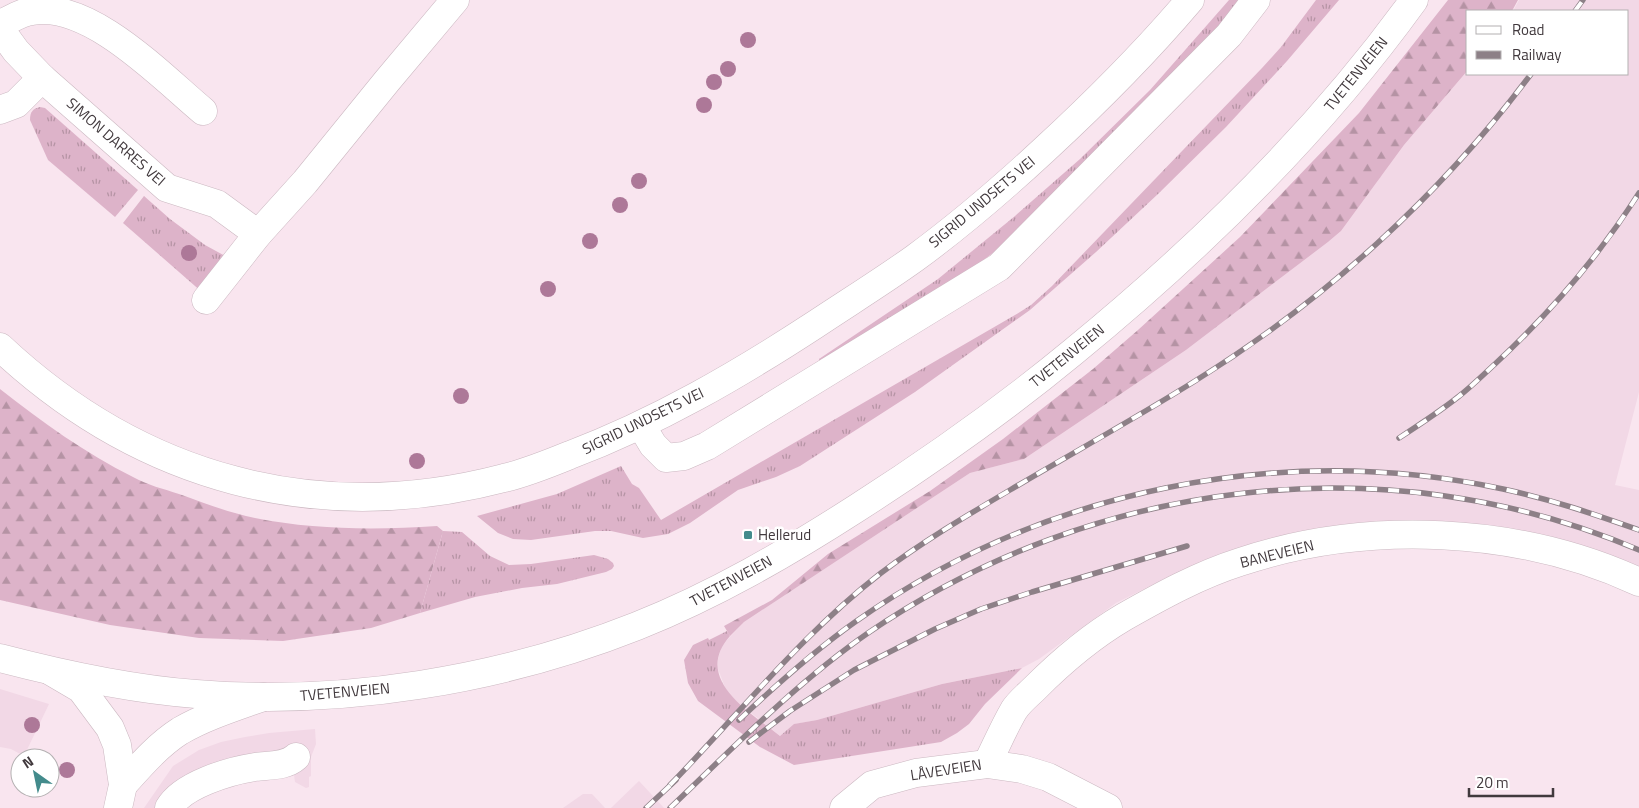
<svg xmlns="http://www.w3.org/2000/svg" width="1639" height="808" viewBox="0 0 1639 808" font-family="'Titillium Web',sans-serif">
	<style>
		.built { fill: #f2d8e6 }
		.grass { fill: url(#grass-tufts) }
		.forest { fill: url(#forest-firs) }
		.lines { fill: none; stroke-linecap: round; stroke-linejoin: round }
		.minor-casing { stroke: #cbb8c1; stroke-width: 29 }
		.major-casing { stroke: #cbb8c1; stroke-width: 29 }
		.minor { stroke: #fff; stroke-width: 28 }
		.major { stroke: #fff; stroke-width: 28 }
		.rail-casing { stroke: #8d8087; stroke-width: 5.5 }
		.rail { stroke: #fff; stroke-width: 4; stroke-dasharray: 11; stroke-linecap: butt }
		.tree { fill: #ad7898 }
		.poi-dot { fill: #438b8c; stroke: #fff; stroke-width: 2 }
		.labels { text-anchor: middle; stroke-width: 5; stroke-linejoin: round; paint-order: stroke }
		.street-label { font-size: 15px; fill: #41393d; stroke: #fff }
		.poi-label { font-size: 15px; fill: #41393d; stroke: #fff; text-anchor: start }
	</style>
	<defs>
		<pattern id="grass-tufts" width="24" height="20" patternUnits="userSpaceOnUse" patternTransform="scale(1.25)"><rect width="24" height="20" fill="#ddb3c9"/><path d="M3 7l-1-3M5 7V3M7 7l1-3M15 17l-1-3M17 17v-4M19 17l1-3" fill="none" stroke="#b593a4"/></pattern>
		<pattern id="forest-firs" width="22" height="20" patternUnits="userSpaceOnUse" patternTransform="scale(1.25)"><rect width="22" height="20" fill="#ddb3c9"/><path d="M5 1l3.5 6h-7zM16 11l3.5 6h-7z" fill="#b593a4"/></pattern>
	</defs>
	<rect width="100%" height="100%" fill="#f9e5ef"/>
	<g class="built">
		<polygon points="1519,0 1639,0 1639,392 1615,485 1639,490 1639,569 1545,536 1503,527 1412,521 1371,524 1201,563 1170,576 1116,603 1039,659 1022,668 942,684 817,720 795,724 780,736 735,700 726,690 718,669 718,659 721,648 727,640 744,622 970,473 1024,459 1186,350 1328,242 1341,231 1404,145 1468,70 1468,74 1628,74 1628,11 1513,11"/>
		<polygon points="0,689 49,704 24,756 11,749 0,747"/>
		<polygon points="315,729 316,744 311,757 311,776 309,777 309,787 306,788 295,782 294,775 272,777 214,789 184,808 144,808 173,766 199,750 221,742 245,737 269,733"/>
		<polygon points="639,781 664,808 611,808"/>
		<polygon points="583,794 592,794 605,808 563,808"/>
	</g>
	<g class="grass">
		<polygon points="1229,0 1243,0 1142,109 1053,199 994,252 962,277 819,363 819,359 938,279 1015,216 1080,159 1150,90"/>
		<polygon points="1316,0 1339,0 1287,61 1226,127 1158,194 1096,252 1030,310 915,392 800,466 776,477 738,490 690,523 668,534 643,538 611,531 595,531 531,540 513,539 498,533 477,516 557,494 621,466 632,484 639,488 661,520 1015,315 1031,305 1052,286 1262,68 1281,47"/>
		<path d="M40 107 45 108 138 190 115 217 48 160 30 120C30 111 33 109 40 107Z"/>
		<polygon points="144,196 170,219 205,245 227,257 203,293 123,223"/>
		<polygon points="443,531 462,532 490,556 509,565 531,564 594,555 608,559 613,563 614,566 612,569 606,572 557,584 522,588 475,597 420,613"/>
		<path d="M727 631 730 636C692 679 750 712 780 736L794 724 817 720 942 684 1022 668 985 704 969 724 957 733 941 742 794 765 760 747 698 701 688 683 684 660 693 645 708 638 709 640Z"/>
	</g>
	<g class="forest">
		<polygon points="1448,0 1518,0 1512,11 1468,11 1468,70 1404,145 1341,231 1328,242 1186,350 1024,459 970,473 744,622 730,636 724,626 772,600 828,554 930,491 1003,439 1093,369 1138,330 1240,237 1359,113"/>
		<path d="M0 389C42 422 85 453 133 477 147 485 164 489 179 494 204 503 230 513 255 518 315 530 377 530 437 526L443 531 420 613 371 628 283 641 199 638 110 625 0 600Z"/>
	</g>
	<g class="lines">
		<defs>
			<g id="minor">
				<path d="M0 24C10 20 21 12 32 11 90 1 161 76 203 111"/>
				<polyline points="0,29 16,51 42,78 167,188 217,204 258,234"/>
				<polyline points="0,110 16,104 42,78"/>
				<polyline points="206,300 258,234 305,182 387,81 455,0"/>
				<path d="M0 347C141 479 317 527 504 478 526 473 548 464 570 455 657 422 738 375 816 324 849 302 883 281 915 258 960 225 1003 188 1044 150 1095 103 1145 53 1190 0"/>
				<polyline points="641,425 653,445 666,458 684,456 707,446 999,267 1229,35 1256,0"/>
				<polyline points="52,672 81,689 110,728 117,745 123,785 118,808"/>
				<path d="M987 764C996 746 1004 727 1014 710 1019 702 1028 695 1035 688 1063 660 1090 637 1124 617 1161 596 1199 575 1240 562 1366 520 1518 526 1639 582"/>
				<path d="M123 785C140 766 158 745 180 731 206 716 235 707 263 697"/>
				<path d="M169 808C182 785 229 771 255 767 268 765 285 767 296 757"/>
				<polyline points="844,808 872,785 916,773 987,764 1022,769 1048,777 1108,808"/>
			</g>
			<path id="major" d="M0 658C65 675 130 689 196 694 343 706 501 680 637 626 715 595 787 553 857 508 932 460 1004 409 1073 352 1199 249 1318 133 1414 0"/>
		</defs>
		<use href="#minor" class="minor-casing"/>
		<use href="#major" class="major-casing"/>
		<use href="#minor" class="minor"/>
		<use href="#major" class="major"/>
		<defs>
			<g id="rail">
				<polyline points="1575,11 1583,0"/>
				<path d="M1399 438C1419 425 1439 412 1458 397 1471 387 1483 375 1495 364 1550 313 1599 256 1639 193"/>
				<path d="M739 720C776 685 814 651 855 622 1042 490 1280 441 1503 489 1550 499 1594 514 1639 530"/>
				<polyline points="749,742 790,711 854,670 935,629 981,609 1032,592 1187,546"/>
				<path d="M670 785C740 713 801 635 881 573 922 542 966 516 1010 490 1071 454 1134 419 1195 381 1324 301 1440 196 1531 74"/>
				<polyline points="646,808 676,780"/>
				<path d="M670 808C733 748 796 683 868 633 1094 479 1386 442 1639 550"/>
			</g>
		</defs>
		<use href="#rail" class="rail-casing"/>
		<use href="#rail" class="rail"/>
	</g>
	<g class="tree">
		<circle cx="748" cy="40" r="8"/>
		<circle cx="728" cy="69" r="8"/>
		<circle cx="714" cy="82" r="8"/>
		<circle cx="704" cy="105" r="8"/>
		<circle cx="639" cy="181" r="8"/>
		<circle cx="620" cy="205" r="8"/>
		<circle cx="590" cy="241" r="8"/>
		<circle cx="189" cy="253" r="8"/>
		<circle cx="548" cy="289" r="8"/>
		<circle cx="461" cy="396" r="8"/>
		<circle cx="417" cy="461" r="8"/>
		<circle cx="32" cy="725" r="8"/>
		<circle cx="67" cy="770" r="8"/>
	</g>
	<rect class="poi-dot" x="743" y="530" width="10" height="10" rx="2.5"/>
	<g class="labels">
		<g class="street-label">
			<text transform="translate(1356 74) rotate(-51)" y="5">TVETENVEIEN</text>
			<text transform="translate(116 142) rotate(41)" y="5">SIMON DARRES VEI</text>
			<text transform="translate(982 202) rotate(-40)" y="5">SIGRID UNDSETS VEI</text>
			<text transform="translate(1067 356) rotate(-39)" y="5">TVETENVEIEN</text>
			<text transform="translate(643 421) rotate(-26)" y="5">SIGRID UNDSETS VEI</text>
			<text transform="translate(1277 554) rotate(-14)" y="5">BANEVEIEN</text>
			<text transform="translate(731 581) rotate(-28)" y="5">TVETENVEIEN</text>
			<text transform="translate(345 692) rotate(-5)" y="5">TVETENVEIEN</text>
			<text transform="translate(946 770) rotate(-9)" y="5">LÅVEVEIEN</text>
		</g>
		<g class="poi-label">
			<text x="758" y="540">Hellerud</text>
		</g>
	</g>
	<rect x="1466" y="10" width="162" height="65" fill="#ffffff" stroke="#b3b0b1"/>
	<rect x="1476" y="26" width="25" height="8" fill="#ffffff" stroke="#b3b0b1"/>
	<text x="1512" y="35" font-size="15" fill="#41393d">Road</text>
	<rect x="1476" y="51" width="25" height="8" fill="#8d8087" stroke="#b3b0b1"/>
	<text x="1512" y="60" font-size="15" fill="#41393d">Railway</text>
	<g transform="translate(35 773) rotate(327)"><circle r="24" fill="#ffffff" stroke="#b3b0b1"/>
	<path d="M0-4L9 19L0 12L-9 19Z" fill="#438b8c"/>
	<text y="-8" font-size="14" font-weight="bold" text-anchor="middle" fill="#41393d">N</text>
	</g>
	<path d="M1469 788v8h84v-8" fill="none" stroke="#41393d" stroke-width="2.5"/>
	<text x="1476" y="788" font-size="15" fill="#41393d" stroke="#ffffff" stroke-width="4" paint-order="stroke">20 m</text>
</svg>
